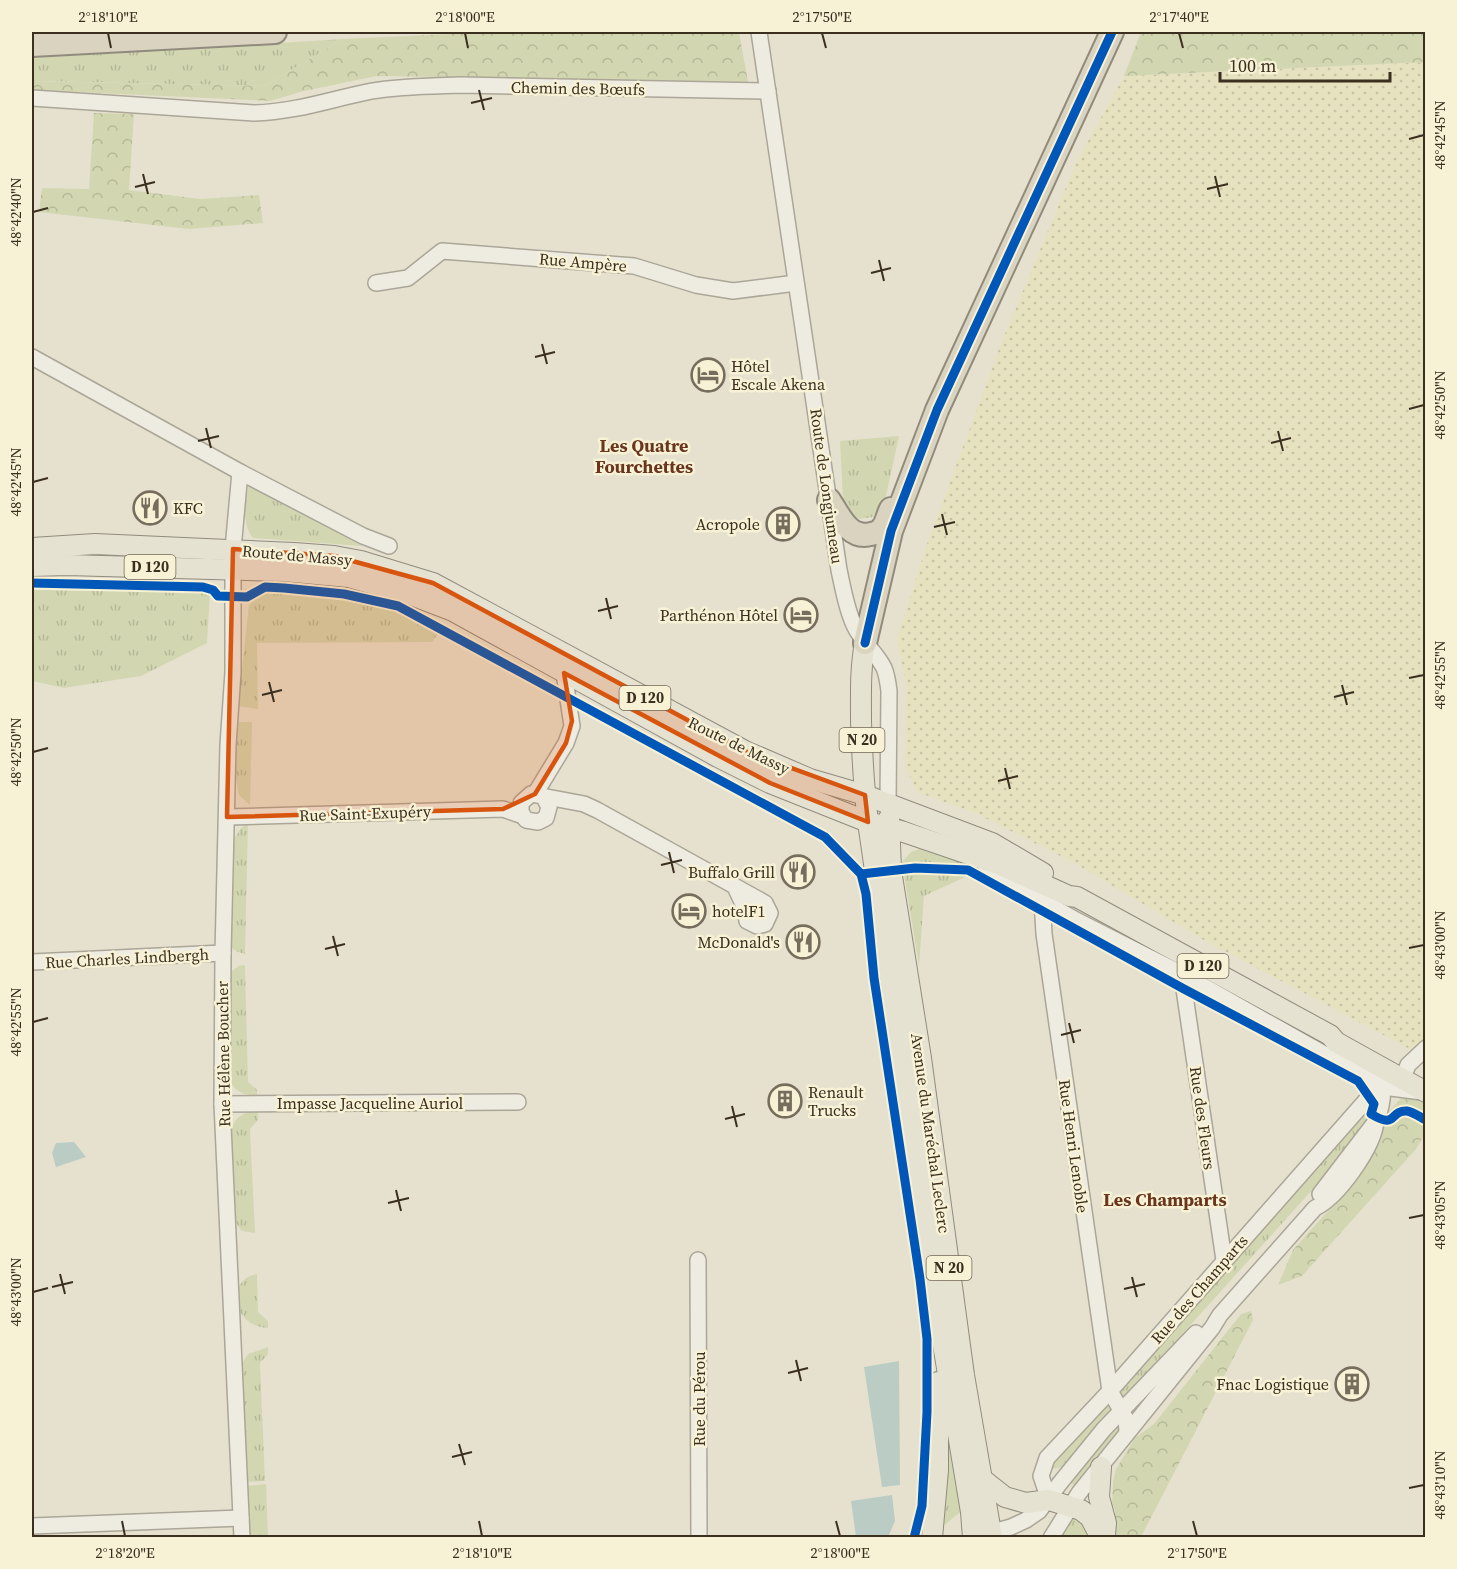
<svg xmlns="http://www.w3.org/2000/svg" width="1457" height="1569" viewBox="0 0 1457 1569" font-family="'Source Serif 4',serif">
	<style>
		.farmland { fill: url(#farmland-dots) }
		.grass { fill: url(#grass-tufts) }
		.forest { fill: url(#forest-crowns) }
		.water { fill: #baccc3 }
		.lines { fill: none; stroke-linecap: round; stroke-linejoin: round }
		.minor-casing { stroke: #aba697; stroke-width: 18 }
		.major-casing { stroke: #918b7e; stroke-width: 22 }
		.highway-casing { stroke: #918b7e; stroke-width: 26 }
		.minor { stroke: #eeebe1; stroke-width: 15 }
		.major { stroke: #e5e2d2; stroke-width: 20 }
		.highway { stroke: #d9d3c0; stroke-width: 22 }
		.cycleway-casing { stroke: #f7f1d5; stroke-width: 13 }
		.cycleway { stroke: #0057b8; stroke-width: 9 }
		.marked { fill: #d7550e; fill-opacity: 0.2; stroke: #d7550e; stroke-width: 4.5; stroke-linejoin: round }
		.ticks { fill: none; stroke: #3b2f1f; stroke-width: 2 }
		.labels { text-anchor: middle; stroke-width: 5; stroke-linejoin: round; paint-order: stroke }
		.shield { fill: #f7f1d5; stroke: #736956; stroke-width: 1.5 }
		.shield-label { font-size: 15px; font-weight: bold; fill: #3b2f1f }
		.street-label { font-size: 16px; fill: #3b2f1f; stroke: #f7f1d5 }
		.poi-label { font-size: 16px; fill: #3b2f1f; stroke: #f7f1d5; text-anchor: end }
		.neighbourhood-label { font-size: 18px; font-weight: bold; fill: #69351d; stroke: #f7f1d5 }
		.neatline { fill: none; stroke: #3b2f1f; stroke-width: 2 }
		.ticks-label { font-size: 15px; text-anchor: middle; fill: #3b2f1f }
	</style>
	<defs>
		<pattern id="farmland-dots" width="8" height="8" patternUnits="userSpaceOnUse" patternTransform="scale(1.5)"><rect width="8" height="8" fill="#e6e2bf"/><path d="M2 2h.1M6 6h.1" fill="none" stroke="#c6c2a4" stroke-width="1.8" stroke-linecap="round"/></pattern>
		<pattern id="grass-tufts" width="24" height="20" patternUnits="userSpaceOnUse" patternTransform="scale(1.5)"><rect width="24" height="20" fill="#d2d7b1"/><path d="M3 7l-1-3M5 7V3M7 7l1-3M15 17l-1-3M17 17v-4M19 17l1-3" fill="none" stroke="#b5b998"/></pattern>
		<pattern id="forest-crowns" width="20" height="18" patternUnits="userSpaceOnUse" patternTransform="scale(1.5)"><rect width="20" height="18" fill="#d2d7b1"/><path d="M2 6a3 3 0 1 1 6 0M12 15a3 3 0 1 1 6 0" fill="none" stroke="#b5b998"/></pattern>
	</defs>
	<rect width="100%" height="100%" fill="#e6e1cf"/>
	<polygon class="farmland" points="1425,62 1425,1057 1202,939 1076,864 975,813 917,792 905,766 906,684 897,638 926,547 1002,341 1077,161 1124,76"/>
	<g class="grass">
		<polygon points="343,39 265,86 32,81 32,58"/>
		<polygon points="899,436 886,496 873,517 860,519 849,517 843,500 840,441"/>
		<path d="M249 483 362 546 253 538C240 521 246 504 249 483Z"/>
		<polygon points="32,590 210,592 207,643 141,676 64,688 32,681"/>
		<polygon points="262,593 336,597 399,611 438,634 432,642 257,643 258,709 238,706 249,605"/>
		<polygon points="240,722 252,722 250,805 239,795 236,778 233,777 235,727"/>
		<polygon points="248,823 245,954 238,952 230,947 232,842 241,828"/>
		<polygon points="919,849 962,862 965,877 924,896 919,966 902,862 911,852"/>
		<path d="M245 965 248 1082 257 1090V1096C244 1095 234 1092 229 1079V973L239 966Z"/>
		<polygon points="1371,1106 1367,1114 1371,1117 1357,1140 1123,1400 1119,1393 1119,1387"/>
		<path d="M258 1110V1120L250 1129 255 1233 242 1231 238 1226C232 1215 227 1133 234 1123 239 1114 248 1112 258 1110Z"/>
		<path d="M257 1274 258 1312 268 1321V1328C231 1327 226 1278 257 1274Z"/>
		<polygon points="268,1347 268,1354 260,1363 265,1481 246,1482 241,1365 248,1354"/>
		<polygon points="1105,1402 1111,1403 1112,1410 1062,1467 1046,1470"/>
		<path d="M1121 1420C1121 1446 1091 1469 1075 1486L1070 1482 1096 1452 1104 1435Z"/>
		<polygon points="948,1445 952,1448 962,1511 943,1526 946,1447"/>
		<polygon points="266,1484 268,1537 249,1537 246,1486"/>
		<polygon points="1072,1516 1083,1522 1091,1538 1059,1538"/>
	</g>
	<g class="forest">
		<polygon points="493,32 739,32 748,82 377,76 304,91 270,101 32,90 32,81 265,86 343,39"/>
		<polygon points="1141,32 1425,32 1425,62 1124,76"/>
		<polygon points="94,113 134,114 129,190 200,199 259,195 263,223 189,229 39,212 42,188 89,189"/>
		<polygon points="1415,1097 1425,1101 1425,1134 1416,1149 1302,1276 1278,1285 1293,1250 1361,1174 1390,1110 1401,1099"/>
		<polygon points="1251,1311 1253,1320 1141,1537 1117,1537 1114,1518 1115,1510 1112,1504 1113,1481 1116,1469 1135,1438 1154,1424 1241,1314"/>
	</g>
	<g class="water">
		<polygon points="74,1142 86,1157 56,1167 52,1153 56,1143"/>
		<polygon points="899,1361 900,1485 882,1487 864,1367"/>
		<polygon points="892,1495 895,1521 888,1537 856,1537 851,1501"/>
	</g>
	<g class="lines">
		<defs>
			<g id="minor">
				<path d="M759 32 839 570C843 588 846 608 854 625 861 641 876 652 884 668 887 675 888 683 889 691L888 804"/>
				<path d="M32 98 254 113C296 112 331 99 372 91 401 86 431 86 460 85L768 91"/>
				<polyline points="376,283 408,278 442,251 634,266 696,285 733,291 796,283"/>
				<polyline points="32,357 240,472 363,536 389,546"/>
				<polyline points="240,472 233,549 233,672 228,745 223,953 222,1104 242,1538"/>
				<polyline points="535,794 566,743 572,726 564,673"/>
				<polyline points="543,796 549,807 546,818 538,822 526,820 521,812 521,803 531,794 584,804 597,810 765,903 770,913 765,924 757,926 747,921 745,908 735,887"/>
				<polyline points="227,817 503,809 523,816"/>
				<polyline points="981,860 994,873 1076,920 1186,976 1374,1082 1391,1088 1422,1092"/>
				<polyline points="1042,900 1044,934 1110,1391 1126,1419 1127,1431"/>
				<polyline points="32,962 223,953"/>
				<polyline points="1186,976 1184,989 1224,1260"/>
				<polyline points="1399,1088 1408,1065 1426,1048"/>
				<polyline points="222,1104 518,1102"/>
				<path d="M1320 1194 1376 1121C1382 1109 1384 1091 1382 1077"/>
				<polyline points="698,1260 699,1538"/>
				<polyline points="1049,1500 1041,1476 1047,1458 1110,1391 1369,1097 1374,1082"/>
				<polyline points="32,1526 241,1518"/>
				<polyline points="982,1535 1011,1527 1026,1520 1039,1511 1060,1483 1104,1429 1196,1333"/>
				<path d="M1051 1538 1079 1493 1212 1328 1220 1315 1315 1208C1338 1197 1374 1147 1376 1121"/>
			</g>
			<g id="major">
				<polyline points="32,548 95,544 294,553 334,556 361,561 433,583 745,751 810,779 865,795 992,843 1043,873"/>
				<polyline points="32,566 67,565 284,571 349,577 406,593 453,611 718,757 770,783 868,822 904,832 998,864 1069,896 1077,897 1330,1035 1336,1042 1426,1092"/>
				<path d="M865 643C860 669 861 694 861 721 862 755 864 789 868 822L943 1344 971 1512 973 1538"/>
				<polyline points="889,818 891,870 921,1058 964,1375 992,1538"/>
				<polyline points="1101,1467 1099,1497 1106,1523 1105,1535"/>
				<polyline points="981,1478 1005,1497 1026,1503 1049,1500 1081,1510 1090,1517 1101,1538"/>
				<polyline points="932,1538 938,1470 938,1382"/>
			</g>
			<g id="highway">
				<polyline points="32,45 275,32"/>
				<path d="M829 500C839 515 849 540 871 534 876 533 881 531 883 527 887 522 888 514 891 509"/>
				<polyline points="865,643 891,531 937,410 1112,32"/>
			</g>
		</defs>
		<use href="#minor" class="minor-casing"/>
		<use href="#major" class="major-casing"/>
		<use href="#highway" class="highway-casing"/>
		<use href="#minor" class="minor"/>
		<use href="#major" class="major"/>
		<use href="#highway" class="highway"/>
		<defs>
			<g id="cycleway">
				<polyline points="32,583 203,587 213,590 218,596 247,597 265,587 284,588 344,594 398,606 825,837 861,874 866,894 874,978 920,1279 927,1339 927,1412 922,1506 914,1538"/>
				<polyline points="865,643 891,531 937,410 1112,32"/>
				<path d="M861 874 915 868 968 870 1184 989 1358 1081 1374 1104 1371 1114C1398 1130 1389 1110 1407 1111 1413 1112 1420 1117 1426 1120"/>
			</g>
		</defs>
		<use href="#cycleway" class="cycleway-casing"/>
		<use href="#cycleway" class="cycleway"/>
	</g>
	<path class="marked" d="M233 549 334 556 433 583 745 751 865 795 868 822 770 783 564 673 572 721 566 743 535 794 503 809 227 817Z"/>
	<path class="ticks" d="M108 33 111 48M465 33 468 48M822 33 826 48M1179 33 1183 48M479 90 484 110M471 103 492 98M1409 139 1424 135M143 174 148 194M1215 176 1220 197M135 187 155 182M1207 189 1228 184M33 212 48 208M879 260 884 281M871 273 891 268M542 344 547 364M535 357 555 352M1409 409 1424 405M206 428 211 448M1278 431 1283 451M198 441 219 436M1271 443 1291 438M33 482 48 478M942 514 947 535M934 527 955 522M606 598 611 619M598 611 618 606M1409 678 1424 675M269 682 274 702M1342 685 1347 705M262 695 282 690M1334 697 1354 692M33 752 48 748M1005 768 1010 789M998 781 1018 776M669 852 674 873M661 865 682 860M333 936 338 956M1409 948 1424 945M325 949 345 944M33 1022 48 1018M1069 1023 1074 1043M1061 1035 1081 1030M732 1106 737 1127M725 1119 745 1114M396 1190 401 1211M388 1203 409 1198M1409 1218 1424 1215M60 1274 65 1294M1132 1277 1137 1297M52 1287 73 1282M1124 1289 1145 1284M33 1292 48 1288M796 1360 801 1381M788 1373 808 1368M459 1444 465 1465M452 1457 472 1452M1409 1488 1424 1485M122 1521 125 1536M479 1521 482 1536M836 1521 840 1536M1193 1521 1197 1536"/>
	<defs>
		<symbol id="hotel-ring" viewBox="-11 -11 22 22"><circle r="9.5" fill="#f7f1d5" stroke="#776d5d" stroke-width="1.5"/><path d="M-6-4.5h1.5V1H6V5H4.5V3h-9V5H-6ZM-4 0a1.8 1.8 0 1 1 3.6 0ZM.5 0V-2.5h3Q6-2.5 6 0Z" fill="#776d5d"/></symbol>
		<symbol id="restaurant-ring" viewBox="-11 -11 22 22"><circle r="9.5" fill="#f7f1d5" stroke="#776d5d" stroke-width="1.5"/><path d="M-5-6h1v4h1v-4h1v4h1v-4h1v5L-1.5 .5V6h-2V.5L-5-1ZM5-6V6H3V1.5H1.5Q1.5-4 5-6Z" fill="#776d5d"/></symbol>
		<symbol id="building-ring" viewBox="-11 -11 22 22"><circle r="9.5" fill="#f7f1d5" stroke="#776d5d" stroke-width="1.5"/><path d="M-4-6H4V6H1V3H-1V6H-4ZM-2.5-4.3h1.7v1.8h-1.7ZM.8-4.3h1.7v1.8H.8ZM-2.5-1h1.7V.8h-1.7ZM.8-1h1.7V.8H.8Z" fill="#776d5d"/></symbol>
	</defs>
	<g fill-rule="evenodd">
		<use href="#hotel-ring" x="689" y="356" width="38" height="38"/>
		<use href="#restaurant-ring" x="131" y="489" width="38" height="38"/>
		<use href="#building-ring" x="764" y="505" width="38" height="38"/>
		<use href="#hotel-ring" x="782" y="596" width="38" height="38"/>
		<use href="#restaurant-ring" x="779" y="853" width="38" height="38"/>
		<use href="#hotel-ring" x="670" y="892" width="38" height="38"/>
		<use href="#restaurant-ring" x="784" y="923" width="38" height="38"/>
		<use href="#building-ring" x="766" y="1082" width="38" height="38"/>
		<use href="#building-ring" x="1333" y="1365" width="38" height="38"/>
	</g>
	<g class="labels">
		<g class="shield">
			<rect x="124.5" y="555" width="51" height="24" rx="4.5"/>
			<rect x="619.5" y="686" width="51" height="24" rx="4.5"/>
			<rect x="839.5" y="728" width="45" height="24" rx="4.5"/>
			<rect x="1177.5" y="954" width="51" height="24" rx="4.5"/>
			<rect x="926.5" y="1256" width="45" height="24" rx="4.5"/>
		</g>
		<g class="shield-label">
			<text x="150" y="572">D 120</text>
			<text x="645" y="703">D 120</text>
			<text x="862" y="745">N 20</text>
			<text x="1203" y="971">D 120</text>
			<text x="949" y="1273">N 20</text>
		</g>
		<g class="street-label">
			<text transform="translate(578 88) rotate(1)" y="6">Chemin des Bœufs</text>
			<text transform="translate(583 262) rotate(5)" y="6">Rue Ampère</text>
			<text transform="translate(827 486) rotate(82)" y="6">Route de Longjumeau</text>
			<text transform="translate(297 555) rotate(5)" y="6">Route de Massy</text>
			<text transform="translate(739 745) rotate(26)" y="6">Route de Massy</text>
			<text transform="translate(365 813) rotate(-2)" y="6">Rue Saint-Exupéry</text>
			<text transform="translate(127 958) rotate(-3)" y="6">Rue Charles Lindbergh</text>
			<text transform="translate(223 1054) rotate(-91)" y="6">Rue Hélène Boucher</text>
			<text x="370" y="1109">Impasse Jacqueline Auriol</text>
			<text transform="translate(1203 1118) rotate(82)" y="6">Rue des Fleurs</text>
			<text transform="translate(931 1133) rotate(82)" y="6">Avenue du Maréchal Leclerc</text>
			<text transform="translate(1074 1146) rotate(82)" y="6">Rue Henri Lenoble</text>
			<text transform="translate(1199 1289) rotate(-49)" y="6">Rue des Champarts</text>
			<text transform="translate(699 1399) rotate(-90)" y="6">Rue du Pérou</text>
		</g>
		<g class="poi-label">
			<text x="731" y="372" text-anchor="start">Hôtel<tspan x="731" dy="18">Escale Akena</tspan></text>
			<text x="173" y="514" text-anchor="start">KFC</text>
			<text x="760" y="530">Acropole</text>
			<text x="778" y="621">Parthénon Hôtel</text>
			<text x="775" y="878">Buffalo Grill</text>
			<text x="712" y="917" text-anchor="start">hotelF1</text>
			<text x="780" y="948">McDonald's</text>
			<text x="808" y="1098" text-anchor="start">Renault<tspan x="808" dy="18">Trucks</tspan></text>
			<text x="1329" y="1390">Fnac Logistique</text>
		</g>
		<g class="neighbourhood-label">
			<text x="644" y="452">Les Quatre<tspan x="644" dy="21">Fourchettes</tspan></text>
			<text x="1165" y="1206">Les Champarts</text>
		</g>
	</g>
	<rect width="1457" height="1569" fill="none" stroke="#f7f1d5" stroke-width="66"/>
	<path d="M1220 72v9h170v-9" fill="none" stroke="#3b2f1f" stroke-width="3"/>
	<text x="1229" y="72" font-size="18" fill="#3b2f1f" stroke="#f7f1d5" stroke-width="4.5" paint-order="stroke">100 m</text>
	<rect x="33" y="33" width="1391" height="1503" class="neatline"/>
	<g class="ticks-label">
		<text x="108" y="22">2°18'10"E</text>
		<text x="465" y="22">2°18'00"E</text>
		<text x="822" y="22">2°17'50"E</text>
		<text x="1179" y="22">2°17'40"E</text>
		<text transform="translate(1440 135) rotate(-90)" y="5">48°42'45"N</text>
		<text transform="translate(16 212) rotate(-90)" y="5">48°42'40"N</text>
		<text transform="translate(1440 405) rotate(-90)" y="5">48°42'50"N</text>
		<text transform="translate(16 482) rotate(-90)" y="5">48°42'45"N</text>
		<text transform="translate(1440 675) rotate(-90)" y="5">48°42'55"N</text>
		<text transform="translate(16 752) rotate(-90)" y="5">48°42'50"N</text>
		<text transform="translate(1440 945) rotate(-90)" y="5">48°43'00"N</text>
		<text transform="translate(16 1022) rotate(-90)" y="5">48°42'55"N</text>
		<text transform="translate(1440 1215) rotate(-90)" y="5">48°43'05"N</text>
		<text transform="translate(16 1292) rotate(-90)" y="5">48°43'00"N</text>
		<text transform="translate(1440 1485) rotate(-90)" y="5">48°43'10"N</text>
		<text x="125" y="1558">2°18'20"E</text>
		<text x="482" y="1558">2°18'10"E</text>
		<text x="840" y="1558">2°18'00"E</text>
		<text x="1197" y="1558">2°17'50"E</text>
	</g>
</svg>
